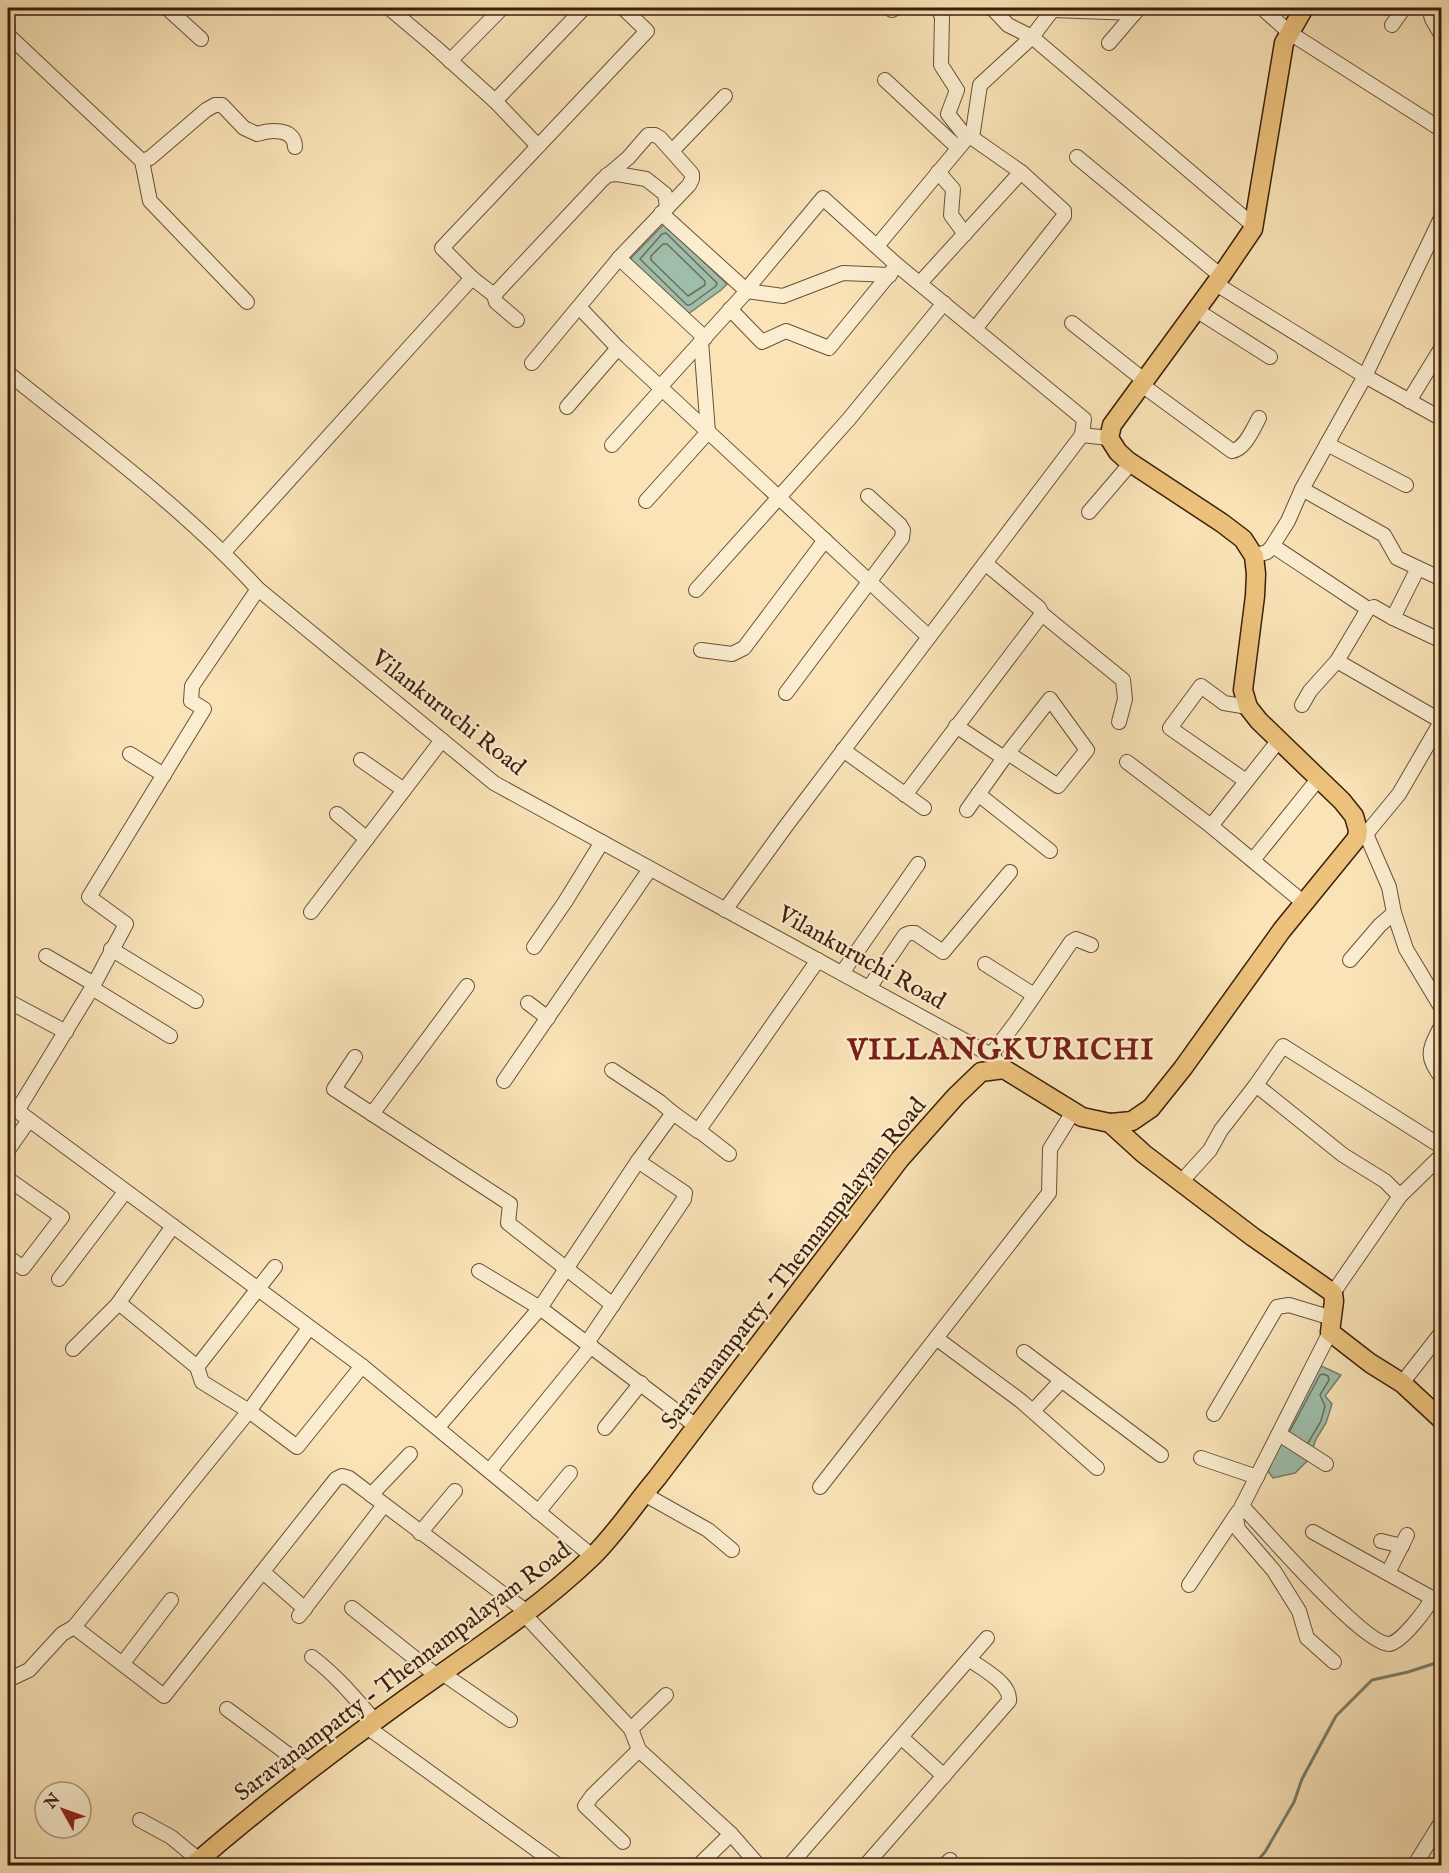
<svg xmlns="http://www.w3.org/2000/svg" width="1449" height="1873" viewBox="0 0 1449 1873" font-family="'IM FELL English',serif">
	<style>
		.water { fill: #9ebeaa; stroke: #767e6b; stroke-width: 1.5 }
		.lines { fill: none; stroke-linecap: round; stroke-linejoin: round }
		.shore { stroke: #6c6e5b; stroke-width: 1.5 }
		.stream { stroke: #767e6b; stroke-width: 3 }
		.minor-casing { stroke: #6a5037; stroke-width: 16 }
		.major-casing { stroke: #3b1f0c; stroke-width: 21 }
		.minor { stroke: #fbedd0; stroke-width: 14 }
		.major { stroke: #ecc27c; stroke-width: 18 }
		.labels { text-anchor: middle; stroke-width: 4.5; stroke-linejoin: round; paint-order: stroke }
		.street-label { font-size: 24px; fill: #3b1f0c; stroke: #fbedd0 }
		.district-label { font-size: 30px; font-weight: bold; letter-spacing: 1.5px; fill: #7a1f14; stroke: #fbedd0 }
	</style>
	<rect width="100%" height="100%" fill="#f9e3b7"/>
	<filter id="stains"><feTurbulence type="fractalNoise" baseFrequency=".00333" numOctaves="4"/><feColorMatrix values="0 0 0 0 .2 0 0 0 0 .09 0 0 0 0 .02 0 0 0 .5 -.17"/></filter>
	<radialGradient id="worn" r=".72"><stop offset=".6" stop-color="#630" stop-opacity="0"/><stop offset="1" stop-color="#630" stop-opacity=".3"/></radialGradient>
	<g class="water">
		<polygon points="664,224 727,284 721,290 688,314 630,259"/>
		<polygon points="1319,1365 1341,1375 1325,1396 1332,1404 1326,1423 1316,1439 1309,1459 1295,1473 1273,1478 1268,1471 1276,1447"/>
	</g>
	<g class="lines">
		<g class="shore">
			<polygon points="666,233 717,283 716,286 690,305 687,305 640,259 662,234"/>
			<polygon points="663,244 667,244 705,281 705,285 688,296 651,260 651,256"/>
			<polyline points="1290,1431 1320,1375 1323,1374 1328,1376 1329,1380 1320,1395 1325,1406 1321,1421 1308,1443"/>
		</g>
		<polyline class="stream" points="1253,1866 1265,1852 1294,1802 1302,1779 1336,1716 1372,1680 1408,1672 1442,1661"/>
		<defs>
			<g id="minor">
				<polyline points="167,8 201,39"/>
				<polyline points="389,8 434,46 495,101 538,146"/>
				<polyline points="938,8 942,17 941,65 957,90 948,114 967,138"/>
				<polyline points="992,8 1008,25 1032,37 1254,226"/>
				<polyline points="1262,8 1290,33 1442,130"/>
				<polyline points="1429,8 1432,19 1442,36"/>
				<polyline points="892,10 895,8"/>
				<polyline points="1053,10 1135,13"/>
				<polyline points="1392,25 1404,8"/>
				<polyline points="8,35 142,161"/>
				<polyline points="1109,43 1138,9"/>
				<polyline points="450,61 502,8"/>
				<polyline points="885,80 958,148"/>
				<polyline points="495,101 584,8"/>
				<polyline points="972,138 980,85 1032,37 1054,8"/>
				<polyline points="672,151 725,96"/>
				<polyline points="1077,157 1221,276"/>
				<polyline points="938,172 953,189 951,215 965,234"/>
				<polyline points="607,175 617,174 646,179 665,194 667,207"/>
				<polyline points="877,246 967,138 971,137 1021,172 1064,211 1064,216 975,329"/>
				<polyline points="619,258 705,338"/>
				<polyline points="920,283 1021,172"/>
				<polyline points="1216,284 1365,376 1442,419"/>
				<polyline points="746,290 823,198 897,265 1084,419 1082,435"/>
				<polyline points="747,291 783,296 843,273 890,275"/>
				<polyline points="494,295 602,180 628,158 648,135 655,135 660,138 692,174 692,179 689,185 621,256 532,363"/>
				<path d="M247 302 150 201 142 161 150 158 206 110 215 105H222L244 128 257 134C269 130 295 127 295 147"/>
				<polyline points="580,308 618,348 929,637"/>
				<polyline points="730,309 762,342 786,331 829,348 897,265"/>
				<polyline points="1196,310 1270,357"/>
				<polyline points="517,320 496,302 494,295 472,278 442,248 647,31 623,8"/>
				<polyline points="1072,323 1145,381"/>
				<path d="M8 373C93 442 184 508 258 589L494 783 991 1055 1004 1069"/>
				<path d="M1142 385 1232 451C1245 449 1253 429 1259 418"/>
				<polyline points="660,387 747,291 661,213"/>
				<polyline points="1409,401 1442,347"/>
				<polyline points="567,407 618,348"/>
				<polyline points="1327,444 1406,485"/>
				<polyline points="612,445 662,389"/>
				<polyline points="1302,489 1384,535 1397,558 1418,568 1393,618 1374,607 1368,609 1337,661 1310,691 1302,705"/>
				<polyline points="646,501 708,432 701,341"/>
				<polyline points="1089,512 1131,463"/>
				<polyline points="1273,546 1368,609"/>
				<polyline points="224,552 472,278"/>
				<polyline points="1254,556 1267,552 1271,548 1288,521 1302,489 1365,376 1442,216"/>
				<polyline points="1418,568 1442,579"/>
				<polyline points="696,590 849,419 944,303"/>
				<polyline points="1042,614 1123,680 1125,699 1119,722"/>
				<polyline points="1393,618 1442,641"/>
				<polyline points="701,650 732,654 744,648 825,540"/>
				<polyline points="1337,661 1441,721"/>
				<polyline points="786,693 902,538 903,530 900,525 868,496"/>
				<polyline points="956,726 1004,758 1050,699 1087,750 1058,786 1008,753"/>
				<polyline points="843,750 924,808"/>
				<polyline points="130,754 164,775"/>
				<polyline points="361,760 404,790"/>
				<polyline points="1127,762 1211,826 1304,903"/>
				<polyline points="1246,781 1170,728 1201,686 1224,703 1248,707"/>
				<polyline points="978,794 1050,851"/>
				<polyline points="905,795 1042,614 1039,608 985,563"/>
				<polyline points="967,810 1004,758"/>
				<polyline points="337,814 367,839"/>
				<polyline points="1211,826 1279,740"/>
				<polyline points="1358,830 1366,834 1389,887 1394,913 1406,949 1442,1009"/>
				<polyline points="1366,834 1399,794 1442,720"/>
				<polyline points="1253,860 1319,778"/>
				<polyline points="725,910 786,826 1082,435 1109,438"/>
				<polyline points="311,912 442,740"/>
				<polyline points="534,947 565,902 602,842"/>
				<polyline points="111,949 196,1001"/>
				<polyline points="46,956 94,984"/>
				<polyline points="1350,960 1380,925 1394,913"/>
				<polyline points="985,964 1034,995"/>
				<polyline points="842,973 918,864"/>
				<polyline points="92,988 170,1036"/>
				<polyline points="869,988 905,935 910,933 915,933 943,952 1010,872"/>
				<polyline points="8,1001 66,1032"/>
				<polyline points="528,1003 548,1018"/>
				<path d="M1442 1024C1431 1048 1423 1054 1442 1078"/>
				<polyline points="991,1055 1016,1022 1071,942 1076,939 1091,945"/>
				<polyline points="355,1057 334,1089 510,1204 508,1223 613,1305"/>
				<polyline points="612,1070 660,1102 673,1113"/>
				<polyline points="504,1081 650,869"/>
				<polyline points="1256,1085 1343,1155 1385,1181 1400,1196"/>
				<polyline points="8,1104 362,1366 592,1556"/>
				<polyline points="17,1111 92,988 126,924 89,897 204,709 191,701 192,686 258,589"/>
				<polyline points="372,1114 467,986"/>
				<polyline points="698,1130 729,1154"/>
				<polyline points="8,1150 29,1120"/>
				<polyline points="638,1161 673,1113 698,1131 818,960"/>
				<polyline points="8,1179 62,1217 23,1268 8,1257"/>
				<polyline points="1181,1182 1210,1150 1221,1130 1256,1085 1283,1046 1442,1147"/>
				<polyline points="59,1279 125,1192"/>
				<polyline points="1333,1293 1400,1196 1442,1155"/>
				<polyline points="119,1303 197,1367 202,1382 249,1411 297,1447 362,1366"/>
				<polyline points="309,1328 249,1411 74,1627 164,1696 336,1479 342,1476 349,1478 527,1612"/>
				<path d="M1330 1332 1242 1506C1263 1528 1364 1645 1389 1644 1401 1643 1427 1609 1432 1598"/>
				<polyline points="936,1338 1021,1401 1097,1468"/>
				<polyline points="587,1343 684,1199 685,1193 638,1161 540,1308 696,1426"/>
				<polyline points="73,1349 117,1305 173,1226"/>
				<polyline points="1024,1352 1161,1455"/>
				<polyline points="197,1367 275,1267"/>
				<polyline points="1402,1383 1442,1332"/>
				<polyline points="1033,1411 1061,1381"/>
				<polyline points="1214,1414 1277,1307 1289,1305 1332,1318"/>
				<polyline points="438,1427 540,1308 479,1271"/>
				<polyline points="605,1428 641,1383"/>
				<polyline points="1279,1434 1326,1464"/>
				<polyline points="1201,1458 1257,1477"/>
				<polyline points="490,1470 591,1346"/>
				<polyline points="820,1487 1049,1193 1050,1149 1073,1112"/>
				<polyline points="644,1494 708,1530 732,1550"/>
				<polyline points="371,1495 410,1454"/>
				<polyline points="1242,1506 1236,1518 1238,1529 1274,1571 1299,1611 1307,1638 1334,1662"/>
				<polyline points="538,1512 570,1473"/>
				<polyline points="1313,1532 1432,1598 1441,1597"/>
				<polyline points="420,1533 455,1491"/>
				<polyline points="1381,1541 1402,1546"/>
				<polyline points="263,1572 305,1609"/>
				<polyline points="1388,1573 1407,1535"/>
				<polyline points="1189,1585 1238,1512"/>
				<polyline points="352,1608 437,1676"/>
				<polyline points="524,1614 631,1729 639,1750 731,1834 759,1866"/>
				<polyline points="299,1616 384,1505"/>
				<path d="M312 1657C337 1676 355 1698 375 1721"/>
				<polyline points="123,1663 171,1600"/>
				<polyline points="442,1673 510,1720"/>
				<polyline points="8,1680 29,1670 62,1634 74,1627"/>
				<polyline points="227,1709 309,1770"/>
				<polyline points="367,1727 559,1866"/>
				<polyline points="631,1729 666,1695"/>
				<polyline points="902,1738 944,1776"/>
				<polyline points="140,1820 171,1837 199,1860"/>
				<polyline points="623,1842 585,1806 592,1796 639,1750"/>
				<polyline points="698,1866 731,1834"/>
				<polyline points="789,1866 987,1638"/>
				<path d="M865 1866 1009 1701C1011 1683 982 1669 969 1659"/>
				<polyline points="944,1866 950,1860"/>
				<polyline points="1414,1866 1442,1821"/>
			</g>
			<g id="major">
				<polyline points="1110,1123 1144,1154 1253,1237 1333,1293 1334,1301 1330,1332 1370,1363 1402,1383 1442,1420"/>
				<path d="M192 1866C258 1809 326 1756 397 1705 463 1657 534 1613 593 1556 617 1532 635 1504 657 1478L900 1159 956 1096 981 1072 1004 1069 1082 1117 1110 1123 1132 1121 1151 1108 1183 1068 1282 930 1357 838 1358 830 1354 816 1342 801 1259 721 1248 707 1243 690 1255 596 1256 574 1254 556 1243 539 1222 523 1128 461 1118 452 1109 438 1112 425 1221 276 1253 229 1284 43 1304 8"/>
			</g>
		</defs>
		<use href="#minor" class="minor-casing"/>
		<use href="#major" class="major-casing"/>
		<use href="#minor" class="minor"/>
		<use href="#major" class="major"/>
	</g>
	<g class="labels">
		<g class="street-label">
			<text transform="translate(449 712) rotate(38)" y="8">Vilankuruchi Road</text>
			<text transform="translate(862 957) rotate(29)" y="8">Vilankuruchi Road</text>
			<text transform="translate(793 1263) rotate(-52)" y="8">Saravanampatty - Thennampalayam Road</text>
			<text transform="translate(402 1671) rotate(-37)" y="8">Saravanampatty - Thennampalayam Road</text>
		</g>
		<g class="district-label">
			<text x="1001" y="1059">VILLANGKURICHI</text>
		</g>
	</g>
	<rect width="1449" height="1873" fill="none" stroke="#f9e3b7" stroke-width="30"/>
	<rect x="9" y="9" width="1431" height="1855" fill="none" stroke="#3b1f0c" stroke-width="3"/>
	<rect x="15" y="15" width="1419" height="1843" fill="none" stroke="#3b1f0c" stroke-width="1.5"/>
	<g transform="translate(63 1810) rotate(310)"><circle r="28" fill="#fbedd0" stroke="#ae9b82" stroke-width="1.5"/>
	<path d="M0-4.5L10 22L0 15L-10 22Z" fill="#8f2418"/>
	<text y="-9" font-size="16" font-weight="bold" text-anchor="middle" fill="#3b1f0c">N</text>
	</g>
	<rect width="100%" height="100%" filter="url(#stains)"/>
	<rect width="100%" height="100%" fill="url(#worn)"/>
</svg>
